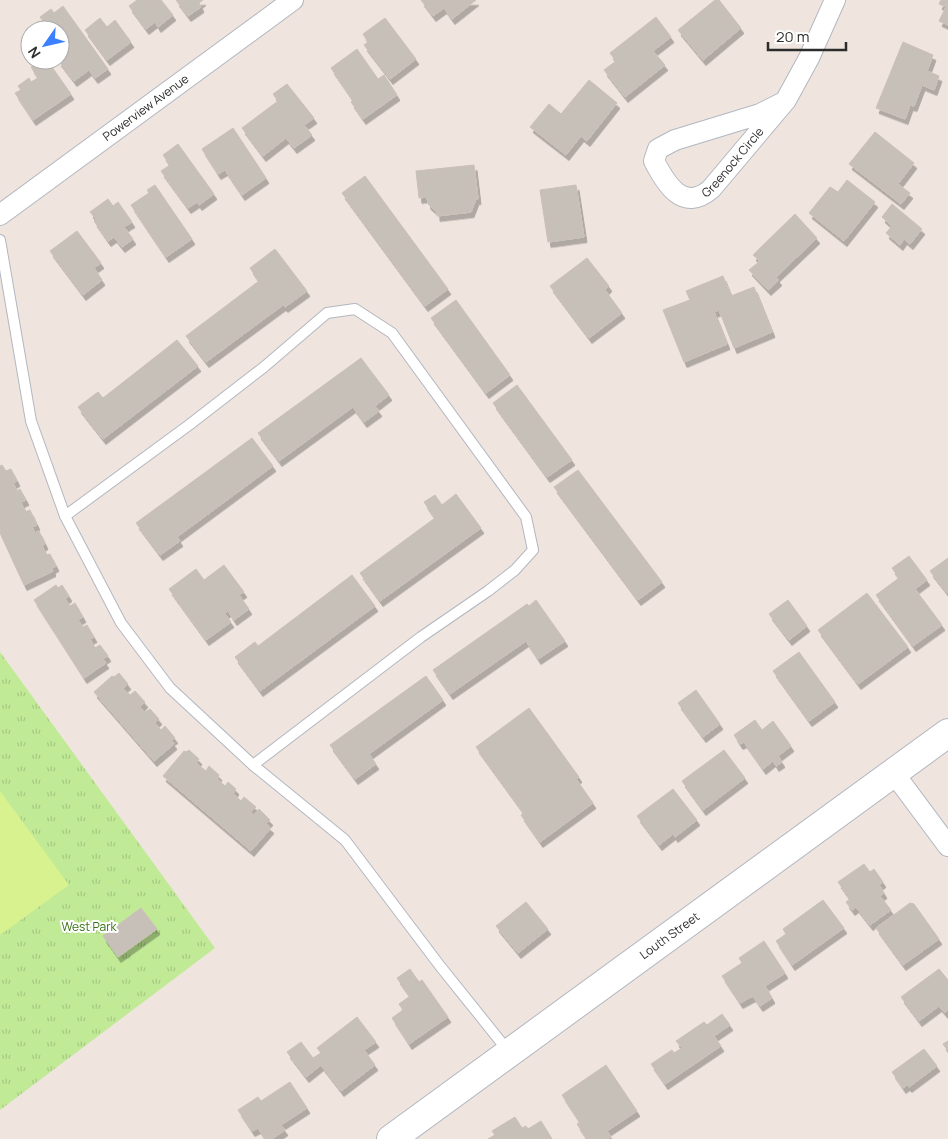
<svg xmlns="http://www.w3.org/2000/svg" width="948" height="1139" viewBox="0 0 948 1139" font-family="Manrope,sans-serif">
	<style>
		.park { fill: url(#park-tufts) }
		.pitch { fill: #d9f290 }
		.building { fill: #c7c0b9; stroke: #cbc0b7; filter: url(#shadow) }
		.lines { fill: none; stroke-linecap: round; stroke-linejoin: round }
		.lane-casing { stroke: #b2b7c1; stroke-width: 12 }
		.street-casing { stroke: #b2b7c1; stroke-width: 22 }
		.secondary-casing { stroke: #b2b7c1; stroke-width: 30 }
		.lane { stroke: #fff; stroke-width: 10 }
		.street { stroke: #fff; stroke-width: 20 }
		.secondary { stroke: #fff; stroke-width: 28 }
		.labels { text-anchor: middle; stroke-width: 4; stroke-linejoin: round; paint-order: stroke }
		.street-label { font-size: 12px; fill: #2c2c2c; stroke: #fff }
		.park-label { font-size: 12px; fill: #377214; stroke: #fff }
	</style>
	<defs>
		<pattern id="park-tufts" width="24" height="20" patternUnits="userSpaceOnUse" patternTransform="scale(1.25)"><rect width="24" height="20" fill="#c1ea96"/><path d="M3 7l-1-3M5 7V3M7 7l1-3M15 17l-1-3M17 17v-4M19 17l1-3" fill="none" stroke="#a6c981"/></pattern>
		<filter id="shadow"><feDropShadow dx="3" dy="5.5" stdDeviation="0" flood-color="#0004"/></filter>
	</defs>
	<rect width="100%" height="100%" fill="#efe5de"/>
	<polygon class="park" points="0,652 215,948 0,1110"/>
	<polygon class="pitch" points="0,791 69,885 0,935"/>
	<g class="building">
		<polygon points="137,0 161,0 173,15 158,27 155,22 146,29 129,6"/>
		<polygon points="176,0 203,0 199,3 201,7 188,16"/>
		<polygon points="421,0 476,0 452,19 444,8 433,16"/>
		<polygon points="715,0 719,0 741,28 703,60 678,30"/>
		<polygon points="941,0 948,0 948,25 939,21 946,7 939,4"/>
		<polygon points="63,6 108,69 95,78 89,70 74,81 58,60 60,60 60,30 37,30 35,27 43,21 40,17 51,9 54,13"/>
		<polygon points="656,17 671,37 653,51 665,65 625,97 604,70 616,61 610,53"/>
		<polygon points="100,18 107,27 115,20 131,42 107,60 85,30"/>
		<polygon points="385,18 416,59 390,79 364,45 368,42 363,34"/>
		<polygon points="903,42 933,55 927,71 939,76 934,90 922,85 914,106 910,105 905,119 876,108"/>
		<polygon points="357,49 378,79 384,75 397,95 363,119 351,102 353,100 331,68"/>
		<polygon points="41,60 47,60 71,94 33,120 15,93 21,90 18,86 29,78 31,82 38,78 31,67"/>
		<polygon points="589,80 617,103 587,141 581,136 566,155 530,127 549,104 561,114"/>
		<polygon points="287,84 314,118 304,125 312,135 294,148 286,138 263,156 242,128 278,101 273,94"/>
		<polygon points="233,128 266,178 242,195 225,170 218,174 202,149"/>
		<polygon points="875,132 914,163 898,184 910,193 901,204 849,164"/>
		<polygon points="178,144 214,194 199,205 197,202 188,208 161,171 170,165 163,155"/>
		<polygon points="474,165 478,199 476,199 471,212 437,216 437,212 428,204 427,197 419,198 416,171"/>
		<polygon points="365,176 448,289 425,306 342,193"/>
		<polygon points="847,180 875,202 844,241 809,213 830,187 838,192"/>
		<polygon points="155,185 192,239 166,257 131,205 149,193 147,190"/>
		<polygon points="576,185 584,237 548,242 540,190"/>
		<polygon points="108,199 113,206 118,202 132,222 124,227 133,239 122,247 114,237 108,241 94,221 96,219 90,212"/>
		<polygon points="892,204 922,229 910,244 904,239 900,245 886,233 892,226 882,217"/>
		<polygon points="795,214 817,238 776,277 779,280 768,290 749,270 760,261 753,255"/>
		<polygon points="77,231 101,263 94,268 102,280 83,295 50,251"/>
		<polygon points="275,249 307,291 285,307 283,305 206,362 186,336 259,281 250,268"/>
		<polygon points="587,258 609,286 605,290 622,313 589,338 550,286"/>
		<polygon points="723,276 731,296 754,287 772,332 734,348 719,310 714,312 727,344 684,362 663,310 690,300 686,291"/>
		<polygon points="456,300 510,375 486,393 431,318"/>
		<polygon points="177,340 198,366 103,439 78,407 98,392 103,398"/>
		<polygon points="361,358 389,395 375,406 379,411 364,422 353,407 279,461 258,433"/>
		<polygon points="517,385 572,460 547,477 493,403"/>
		<polygon points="252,438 273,466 177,537 180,541 160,555 136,523"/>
		<polygon points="2,465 6,471 11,469 17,481 13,483 17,491 20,489 26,500 21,502 25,512 30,510 37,525 32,527 35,533 39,531 45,544 42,546 47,555 50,554 56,566 52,568 53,571 24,585 0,533 0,466"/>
		<polygon points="578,470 662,582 638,600 554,487"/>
		<polygon points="456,494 481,528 380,601 360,573 435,518 424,502 435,495 442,505"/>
		<polygon points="909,556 927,580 915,589 942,625 913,646 876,595 899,578 892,568"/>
		<polygon points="948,558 948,594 930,571"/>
		<polygon points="224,565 244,592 239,595 249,609 234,620 228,611 225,614 231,622 206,640 169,589 196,569 204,580"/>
		<polygon points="352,575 375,606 260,691 235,657 255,642 258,646"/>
		<polygon points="56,585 58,588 62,585 69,596 65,599 70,606 75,603 83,617 78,620 83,627 87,625 94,637 90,639 95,648 100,645 108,656 103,659 106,663 84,678 34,600"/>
		<polygon points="867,593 908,647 858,684 818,630"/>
		<polygon points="536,600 565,641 538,659 526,641 450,694 433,670 527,604 529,606"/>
		<polygon points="788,600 807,626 789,640 769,614"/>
		<polygon points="799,652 835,702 809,721 773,671"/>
		<polygon points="119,673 128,684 123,688 130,695 135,691 145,702 140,707 145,712 150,709 159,719 155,723 161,730 165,726 175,738 171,740 174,744 154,761 94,692 112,676 114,677"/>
		<polygon points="426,676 443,700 369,754 376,764 355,779 330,745"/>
		<polygon points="696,690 720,724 703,737 678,703"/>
		<polygon points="529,708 579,777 576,779 593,803 540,842 521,815 524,813 476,747"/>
		<polygon points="755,720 762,730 773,721 791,746 778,756 782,762 776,766 773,761 763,769 744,742 740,744 734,735"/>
		<polygon points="189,750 199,759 196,763 206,771 209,766 219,775 217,779 225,786 228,782 236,789 233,794 241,801 244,797 256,807 251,812 254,815 259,809 270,820 266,824 271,828 251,851 163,776 184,751 186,752"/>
		<polygon points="724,750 745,778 703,810 682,781"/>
		<polygon points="673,789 697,820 675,837 673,834 659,845 637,816"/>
		<polygon points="864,864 870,872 874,869 883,882 879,885 884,893 880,896 891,910 870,925 856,907 852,910 846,902 850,899 838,882"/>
		<polygon points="823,900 844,928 792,965 776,941 786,934 783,929"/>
		<polygon points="526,902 548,929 518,953 496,926"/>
		<polygon points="910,903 914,904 939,939 903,965 876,928"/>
		<polygon points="141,908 157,929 118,957 103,936"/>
		<polygon points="764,941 785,973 765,986 772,998 760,1006 753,996 740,1003 722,976 742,963 739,958"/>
		<polygon points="410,969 419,982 422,980 448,1017 409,1044 392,1018 403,1010 399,1004 410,996 397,978"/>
		<polygon points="939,969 948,980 948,1010 945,1013 939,1006 919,1021 901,997"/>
		<polygon points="722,1014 730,1025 714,1036 721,1046 665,1084 651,1064 672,1050 674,1053 682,1048 676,1041 704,1022 707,1025"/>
		<polygon points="357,1017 376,1042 364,1050 375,1065 341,1091 321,1065 306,1077 287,1052 301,1042 313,1058 321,1053 317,1048"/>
		<polygon points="948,1041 948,1051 943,1044"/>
		<polygon points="924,1049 937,1066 909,1087 907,1085 903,1088 892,1072"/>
		<polygon points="606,1065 637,1111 607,1131 611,1137 608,1139 587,1139 577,1124 580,1122 562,1095"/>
		<polygon points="290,1082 307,1108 281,1125 285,1130 272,1139 265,1139 258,1128 252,1131 238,1110 258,1097 261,1101"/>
		<polygon points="515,1117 522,1128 526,1126 528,1129 541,1121 552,1139 488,1139 495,1135 492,1131"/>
	</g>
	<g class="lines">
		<defs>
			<g id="lane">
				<polyline points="0,240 31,421 65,516 121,623 170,688 253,765 345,840 440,966 509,1052"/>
				<polyline points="65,516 189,425 264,367 327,313 355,309 392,333 526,517 533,550 515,570 488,591 421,637 253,765"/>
			</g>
			<g id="street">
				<path id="s1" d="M784 102 760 114 675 140 658 149 654 161C666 184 683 213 711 189L786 100 809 58 835 0"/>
				<path id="s2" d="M0 215 293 0"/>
				<polyline points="893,772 948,846"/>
			</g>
			<g id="secondary">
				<path id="s3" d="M391 1139 948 733"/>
			</g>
		</defs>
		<use href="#lane" class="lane-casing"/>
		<use href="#street" class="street-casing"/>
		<use href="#secondary" class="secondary-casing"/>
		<use href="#lane" class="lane"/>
		<use href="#street" class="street"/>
		<use href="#secondary" class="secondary"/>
	</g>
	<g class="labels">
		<g class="street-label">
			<text dy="4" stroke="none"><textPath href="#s2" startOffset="181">Powerview Avenue</textPath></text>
			<text dy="4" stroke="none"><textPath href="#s1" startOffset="259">Greenock Circle</textPath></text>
			<text dy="4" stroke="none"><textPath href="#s3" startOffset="345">Louth Street</textPath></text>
		</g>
		<g class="park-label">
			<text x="89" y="931">West Park</text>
		</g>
	</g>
	<g transform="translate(45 45) rotate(236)"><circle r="24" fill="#ffffff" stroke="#ababab"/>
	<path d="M0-4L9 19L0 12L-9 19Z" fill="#3b80ff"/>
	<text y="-8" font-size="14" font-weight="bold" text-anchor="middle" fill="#2c2c2c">N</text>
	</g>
	<path d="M768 42v8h78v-8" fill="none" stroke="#2c2c2c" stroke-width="2.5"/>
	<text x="776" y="42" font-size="15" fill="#2c2c2c" stroke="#ffffff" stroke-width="4" paint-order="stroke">20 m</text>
</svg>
